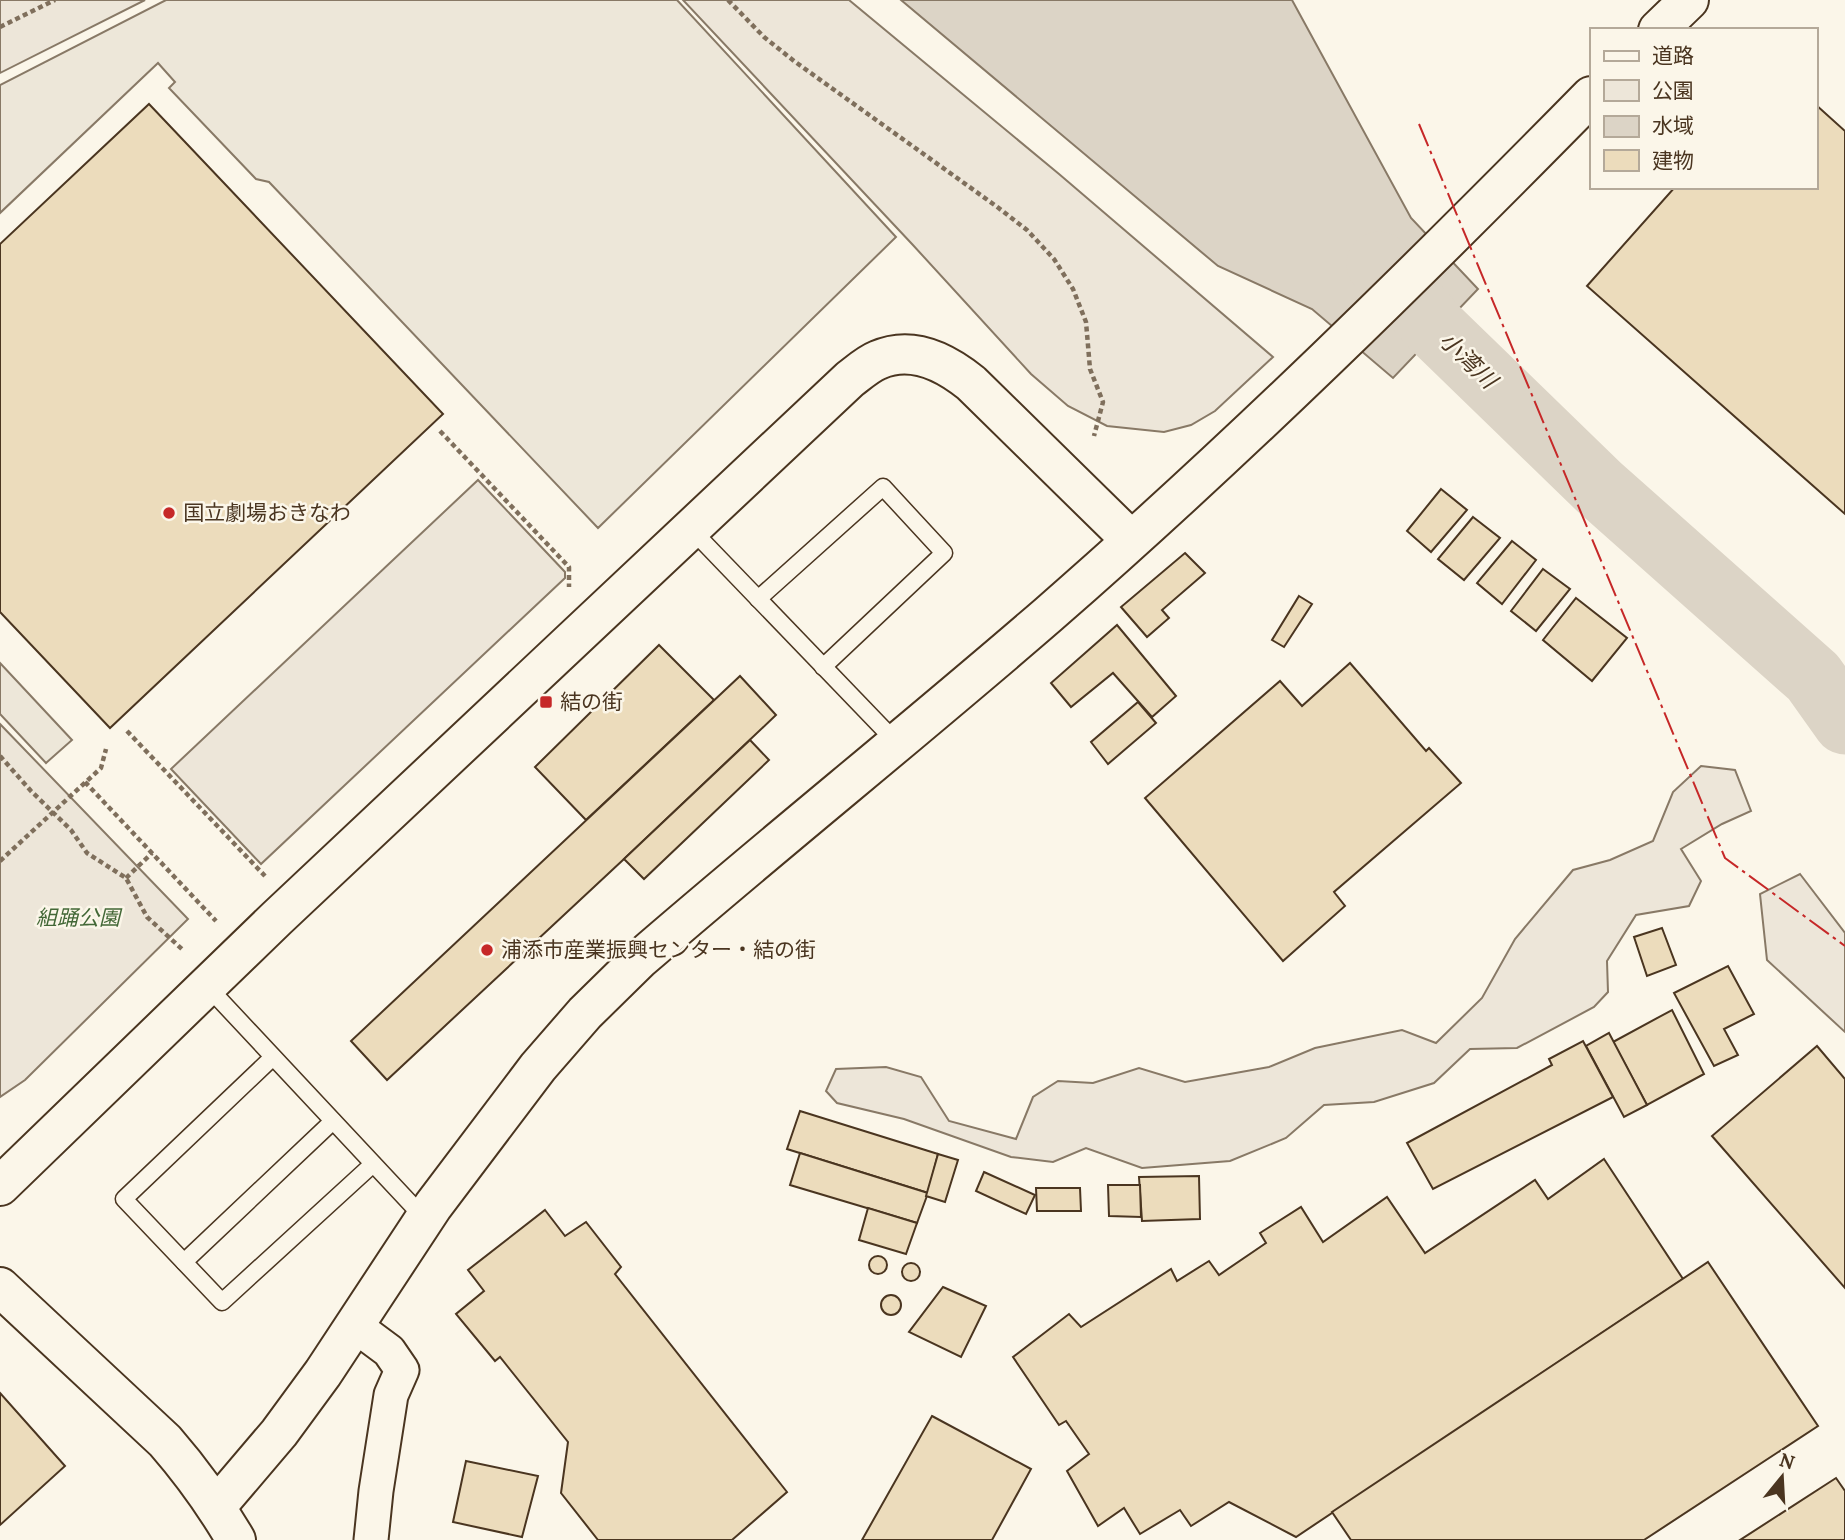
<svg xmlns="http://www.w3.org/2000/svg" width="1845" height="1540" viewBox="0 0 1845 1540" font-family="Lora,'Noto Sans JP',serif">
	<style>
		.green { fill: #ede6d9; stroke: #887966; stroke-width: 2 }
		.parking { fill: #ede7d9; stroke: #887966; stroke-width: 2 }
		.water { fill: #dcd4c6; stroke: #887966; stroke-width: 2 }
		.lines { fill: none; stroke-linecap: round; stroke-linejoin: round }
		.river { stroke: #dcd4c6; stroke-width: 65 }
		.building { fill: #ecdcbc; stroke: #4a3520; stroke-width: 2 }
		.service-casing { stroke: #4a3520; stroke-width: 19 }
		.minor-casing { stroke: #4a3520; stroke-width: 37 }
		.tertiary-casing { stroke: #4a3520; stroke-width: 42 }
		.path { stroke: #7f6f5c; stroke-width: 4.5; stroke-dasharray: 5 3.5; stroke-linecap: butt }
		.service { stroke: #fbf6e9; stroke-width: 16 }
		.minor { stroke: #fbf6e9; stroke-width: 33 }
		.tertiary { stroke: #fbf6e9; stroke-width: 38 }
		.power { stroke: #c62828; stroke-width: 2; stroke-dasharray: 24 5 3.5 5; stroke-linecap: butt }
		.poi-dot { fill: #c62828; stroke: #fbf6e9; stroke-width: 2.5 }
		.labels { text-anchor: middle; stroke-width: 5; stroke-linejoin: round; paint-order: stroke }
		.poi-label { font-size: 21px; fill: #4a3520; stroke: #fbf6e9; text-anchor: start }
		.park-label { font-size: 21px; font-style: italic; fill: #436837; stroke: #fbf6e9 }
		.water-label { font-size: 23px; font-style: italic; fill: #4a3520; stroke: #fbf6e9 }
	</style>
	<rect width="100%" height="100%" fill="#fbf6e9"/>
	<g class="green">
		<polygon points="0,0 145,0 0,73"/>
		<polygon points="683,0 849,0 1059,174 1273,357 1215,411 1191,425 1164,432 1107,426 1068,406 1031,374 912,244"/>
		<polygon points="478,480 565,572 565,578 261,864 171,769"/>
		<polygon points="0,724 188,919 25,1080 0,1097"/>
		<polygon points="1701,766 1735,770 1751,811 1722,824 1681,849 1701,881 1689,906 1636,915 1607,961 1608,992 1594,1007 1517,1048 1470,1049 1434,1083 1374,1102 1324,1105 1286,1138 1230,1161 1142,1168 1086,1148 1053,1162 1011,1157 904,1119 837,1103 826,1091 836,1069 886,1067 921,1077 949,1121 1016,1139 1033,1097 1058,1081 1093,1083 1139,1068 1185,1082 1269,1067 1315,1048 1402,1030 1436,1043 1482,998 1515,939 1573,870 1610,860 1653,841 1673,792"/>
		<polygon points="1800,874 1845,933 1845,1032 1767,960 1760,894"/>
	</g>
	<g class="parking">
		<polygon points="166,0 677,0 896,237 598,528 269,182 256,179 169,88 175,82 158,63 0,213 0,85"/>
		<polygon points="0,663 72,740 46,763 0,714"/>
	</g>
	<polygon class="water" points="901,0 1292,0 1411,218 1478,289 1393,378 1312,309 1218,266"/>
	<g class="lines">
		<polyline class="river" points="1379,264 1435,328 1599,487 1813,677 1845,722"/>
	</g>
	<g class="building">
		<polygon points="149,104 443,414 110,728 0,612 0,244"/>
		<polygon points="1815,104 1845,131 1845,514 1587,286 1675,187 1815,187"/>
		<polygon points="1441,489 1467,510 1431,552 1407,531"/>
		<polygon points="1473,517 1500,538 1464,580 1438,559"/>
		<polygon points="1512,541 1536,560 1502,604 1477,583"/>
		<polygon points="1185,553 1205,573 1162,610 1169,618 1147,637 1121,607"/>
		<polygon points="1543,569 1570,589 1536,631 1511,611"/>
		<polygon points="1299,596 1312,604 1284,647 1272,640"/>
		<polygon points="1576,598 1627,638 1592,681 1543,640"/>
		<polygon points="1117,625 1176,696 1152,717 1113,673 1071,707 1051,683"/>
		<polygon points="659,645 714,700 586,820 535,767"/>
		<polygon points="1350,663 1426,751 1429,748 1461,783 1334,892 1345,906 1283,961 1145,798 1280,681 1302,706"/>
		<polygon points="740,676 776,715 624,859 387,1080 351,1041"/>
		<polygon points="1138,702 1156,723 1108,764 1091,742"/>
		<polygon points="750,740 769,760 644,879 624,859"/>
		<polygon points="1662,928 1676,965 1647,976 1634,937"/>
		<polygon points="1728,966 1754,1014 1724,1029 1738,1055 1714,1066 1674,993"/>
		<polygon points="1672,1010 1704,1074 1647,1105 1613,1042"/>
		<polygon points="1609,1033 1647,1105 1624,1117 1586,1046"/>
		<polygon points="1583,1041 1613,1097 1433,1189 1407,1143 1552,1065 1549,1059"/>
		<polygon points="1817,1046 1845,1079 1845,1288 1712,1136"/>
		<polygon points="800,1111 938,1154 928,1193 787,1149"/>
		<polygon points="800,1153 928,1193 917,1223 790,1185"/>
		<polygon points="938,1154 958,1160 945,1202 926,1196"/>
		<polygon points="1604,1159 1683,1279 1296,1537 1229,1502 1191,1526 1180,1510 1140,1534 1124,1508 1098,1526 1067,1471 1089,1454 1066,1421 1059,1425 1013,1357 1069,1314 1081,1327 1171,1269 1177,1281 1209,1261 1219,1275 1266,1243 1260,1233 1301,1207 1323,1242 1387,1197 1425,1253 1535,1180 1548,1199"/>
		<polygon points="984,1172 1035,1195 1026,1214 976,1191"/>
		<polygon points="1199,1176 1200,1219 1142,1221 1139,1177"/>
		<polygon points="1108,1185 1140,1185 1141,1217 1109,1216"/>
		<polygon points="1036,1188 1080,1188 1081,1211 1037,1211"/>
		<polygon points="868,1208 917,1223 906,1254 859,1240"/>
		<polygon points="545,1210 565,1236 586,1222 621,1267 615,1274 787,1492 732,1540 598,1540 561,1493 568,1442 500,1357 495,1361 456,1314 484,1291 468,1270"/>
		<circle cx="878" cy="1265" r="9"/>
		<polygon points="1708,1262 1818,1426 1644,1540 1351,1540 1332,1512"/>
		<circle cx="911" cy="1272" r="9"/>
		<polygon points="943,1287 986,1306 961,1357 909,1332"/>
		<circle cx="891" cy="1305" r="10"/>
		<polygon points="0,1393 65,1466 0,1525"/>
		<polygon points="932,1416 1031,1469 992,1540 862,1540"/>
		<polygon points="466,1461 538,1476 522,1537 453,1522"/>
		<polygon points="1836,1478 1845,1491 1845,1540 1740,1540"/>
	</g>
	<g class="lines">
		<defs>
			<g id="service">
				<polyline points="690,528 896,742"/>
				<polyline points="758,599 883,487 944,553 823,667"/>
				<polyline points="207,986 425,1219"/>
				<polyline points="273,1057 124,1199 222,1302 373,1164"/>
				<polyline points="184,1262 333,1121"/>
			</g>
			<polyline id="minor" points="354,1325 389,1351 402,1370 391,1395 376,1491 371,1540"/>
			<g id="tertiary">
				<polyline points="1658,30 1689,0"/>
				<path d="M0 1186 277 918 850 379C858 373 868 364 878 360 912 345 945 362 971 383L1131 540"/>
				<path d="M0 1287 165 1441C192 1472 215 1504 236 1540"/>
				<path d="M216 1507 279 1433 323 1373 433 1206 538 1067 585 1013 639 960C774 843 914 731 1049 614 1238 449 1416 274 1591 96"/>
			</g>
		</defs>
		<use href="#service" class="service-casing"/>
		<use href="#minor" class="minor-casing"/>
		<use href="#tertiary" class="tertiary-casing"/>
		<g class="path">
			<polyline points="728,0 764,37 794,61 996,206 1027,230 1054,259 1073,289 1086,322 1090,369 1103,402 1094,436"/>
			<polyline points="0,27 55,0"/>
			<polyline points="440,431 569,567 569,587"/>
			<polyline points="127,731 265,876"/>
			<polyline points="0,756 31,791 71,830 87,853 126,878 147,917 184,951"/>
			<polyline points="85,782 216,921"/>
			<polyline points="0,861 101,768 106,749"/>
			<polyline points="126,878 152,853"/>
		</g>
		<use href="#service" class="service"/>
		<use href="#minor" class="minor"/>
		<use href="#tertiary" class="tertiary"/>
		<polyline class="power" points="1419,124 1725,858 1845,946"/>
	</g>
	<g class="poi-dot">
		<circle cx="169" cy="513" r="7"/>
		<rect x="539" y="695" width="14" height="14" rx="3.5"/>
		<circle cx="487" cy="950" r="7"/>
	</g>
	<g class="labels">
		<g class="poi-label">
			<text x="183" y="520">国立劇場おきなわ</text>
			<text x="560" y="709">結の街</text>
			<text x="501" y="957">浦添市産業振興センター・結の街</text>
		</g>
		<g class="park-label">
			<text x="78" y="925">組踊公園</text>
		</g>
		<g class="water-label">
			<text transform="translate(1468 360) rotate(44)" y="8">小湾川</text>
		</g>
	</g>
	<rect x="1590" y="28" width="228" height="161" fill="#fbf6e9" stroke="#b4a999" stroke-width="2"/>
	<rect x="1604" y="51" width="35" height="10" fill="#fbf6e9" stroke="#b4a999" stroke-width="2"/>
	<text x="1652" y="63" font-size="21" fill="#4a3520">道路</text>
	<rect x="1604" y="80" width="35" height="21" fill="#ede6d9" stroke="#b4a999" stroke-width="2"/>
	<text x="1652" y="98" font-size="21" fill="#4a3520">公園</text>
	<rect x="1604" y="116" width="35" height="21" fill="#dcd4c6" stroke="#b4a999" stroke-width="2"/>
	<text x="1652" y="133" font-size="21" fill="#4a3520">水域</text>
	<rect x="1604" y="150" width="35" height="21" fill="#ecdcbc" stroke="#b4a999" stroke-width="2"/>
	<text x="1652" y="168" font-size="21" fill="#4a3520">建物</text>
	<g transform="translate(1782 1477) rotate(18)" stroke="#fbf6e9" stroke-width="5" paint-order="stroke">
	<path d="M0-5L12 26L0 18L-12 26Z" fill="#4a3520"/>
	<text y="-10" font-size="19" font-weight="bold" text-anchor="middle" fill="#4a3520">N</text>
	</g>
</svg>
